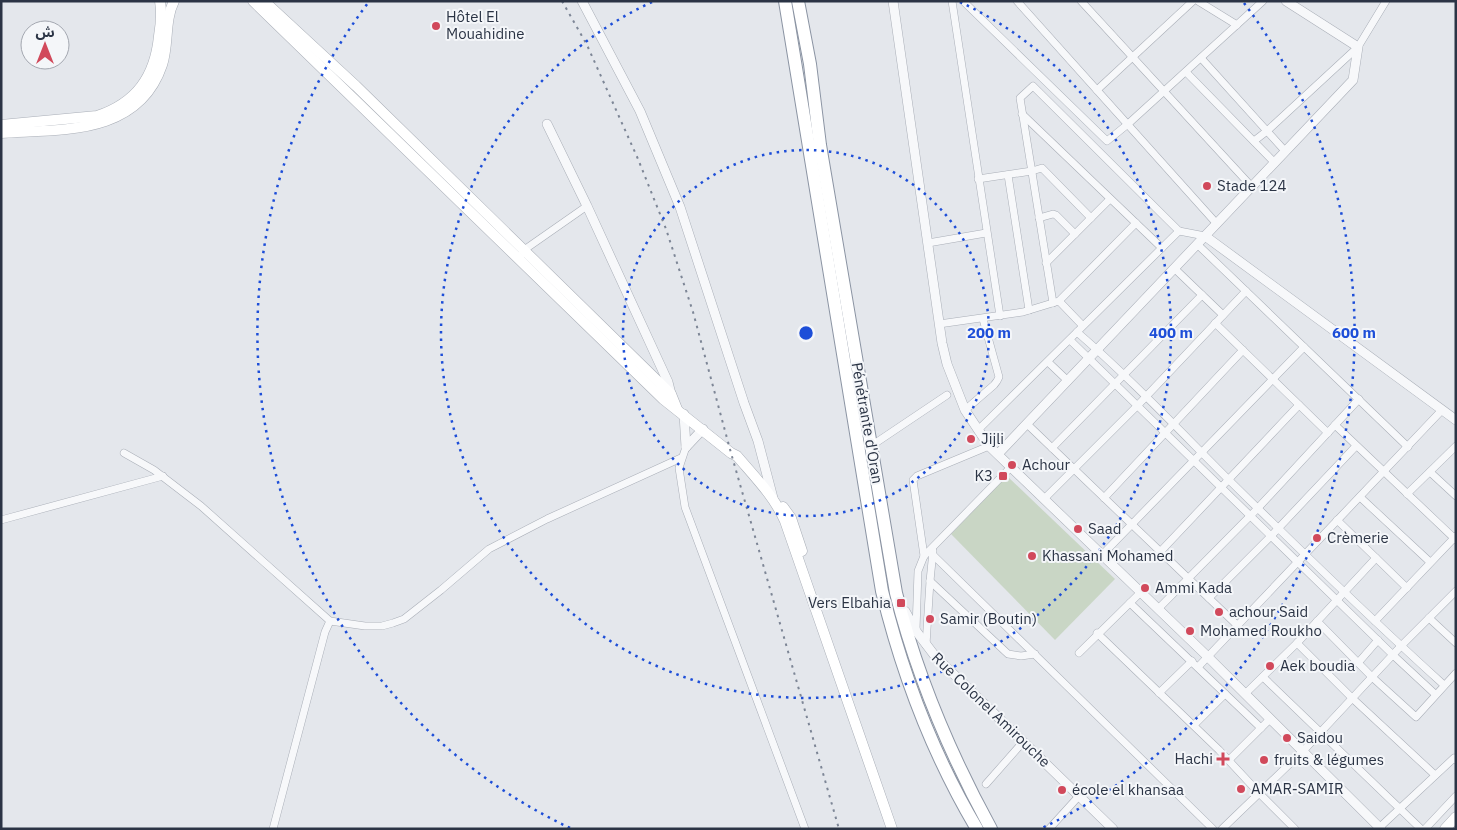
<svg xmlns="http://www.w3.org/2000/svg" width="1457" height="830" viewBox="0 0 1457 830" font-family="'IBM Plex Sans','Noto Sans Arabic',sans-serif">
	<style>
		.pitch { fill: #c9d6c5 }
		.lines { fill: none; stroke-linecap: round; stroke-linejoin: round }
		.minor-casing { stroke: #a9aeb7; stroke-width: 8 }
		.tertiary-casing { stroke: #a9aeb7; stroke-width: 10 }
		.secondary-casing { stroke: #a9aeb7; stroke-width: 11 }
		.motorway-casing { stroke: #8b94a3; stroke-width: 14 }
		.minor { stroke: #f7f8fa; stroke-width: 7 }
		.tertiary { stroke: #f7f8fa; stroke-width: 9 }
		.secondary { stroke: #fff; stroke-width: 10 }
		.motorway { stroke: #fff; stroke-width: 12 }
		.rail { stroke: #7d8696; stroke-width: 2; stroke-dasharray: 2.5 5; stroke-linecap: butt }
		.ring { fill: none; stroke: #1d4ed8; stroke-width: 2.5; stroke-dasharray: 2.5 5 }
		.poi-dot { fill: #d1495b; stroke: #f4f6f9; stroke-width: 2 }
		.labels { text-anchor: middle; stroke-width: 4; stroke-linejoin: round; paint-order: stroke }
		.poi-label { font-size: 15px; fill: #2b3445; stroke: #f4f6f9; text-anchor: start }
		.street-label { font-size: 15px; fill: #2b3445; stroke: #f4f6f9 }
		.centre { fill: #1d4ed8; stroke: #f4f6f9; stroke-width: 2.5 }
		.ring-label { font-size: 15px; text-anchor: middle; font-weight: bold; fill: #1d4ed8; stroke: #f4f6f9; stroke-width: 4; stroke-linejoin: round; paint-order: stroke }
	</style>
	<rect width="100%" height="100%" fill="#e4e7ec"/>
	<polygon class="pitch" points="1007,476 1115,579 1055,640 951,534"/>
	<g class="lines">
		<defs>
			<g id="minor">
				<polyline points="952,1 1000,316"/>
				<polyline points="963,1 1107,141 1128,124 1263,1"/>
				<polyline points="1017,1 1217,224"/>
				<polyline points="1081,1 1252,187"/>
				<polyline points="1198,1 1237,25"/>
				<polyline points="1201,58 1285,151"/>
				<polyline points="1186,72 1275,163"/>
				<polyline points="1097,90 1193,1"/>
				<polyline points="1022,114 1162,248"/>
				<polyline points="1254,141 1267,131 1358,47 1386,1"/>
				<polyline points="1008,175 1029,310"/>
				<polyline points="978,179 1032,171 1042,168 1091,218"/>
				<polyline points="1039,218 1053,214 1056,215 1075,234"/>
				<polyline points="928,243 986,233"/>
				<polyline points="1197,244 1408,447"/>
				<polyline points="522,254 524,250 587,206"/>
				<polyline points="1046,263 1110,199"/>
				<polyline points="1174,268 1223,315"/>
				<polyline points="1059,301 1136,223"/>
				<polyline points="1053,303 1020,98 1033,86 1179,231 1205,236"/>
				<polyline points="1215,323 1328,433"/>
				<polyline points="939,324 1023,312 1059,301 1082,325"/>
				<path d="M1077 332C1130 378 1179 430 1229 480 1300 550 1371 619 1444 685"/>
				<polyline points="1070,340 1393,655 1435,694"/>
				<polyline points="1048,362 1068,381"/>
				<polyline points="965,410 994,385 997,381 999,377 983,319"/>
				<polyline points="1027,424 1237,625"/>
				<polyline points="1335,425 1456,540"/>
				<polyline points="978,430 1179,231"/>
				<polyline points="871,446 947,395"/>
				<polyline points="686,447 679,468 685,507 805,829"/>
				<polyline points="1052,448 1202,295"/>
				<polyline points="124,453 154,470 201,506 330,621 365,626 382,626 393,623 404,619 441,590 489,549 547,519 681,458"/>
				<polyline points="1430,472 1456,496"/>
				<polyline points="1407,494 1456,446"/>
				<polyline points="1360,497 1430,562"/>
				<polyline points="1104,498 1243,350"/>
				<polyline points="1044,499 1138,405 1246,291"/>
				<polyline points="1,520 163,476"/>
				<polyline points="1337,520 1407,588"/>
				<polyline points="1160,552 1299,405"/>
				<polyline points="932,554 1213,829"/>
				<polyline points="1102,555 1304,347"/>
				<polyline points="924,556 913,480 917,476 989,446"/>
				<polyline points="930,581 1008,654 1021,656 1035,654"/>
				<polyline points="1209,598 1271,536 1356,446"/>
				<polyline points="1130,603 1261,728"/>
				<polyline points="1158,609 1258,508 1359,399"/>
				<polyline points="1429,618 1456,643"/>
				<polyline points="1317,621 1372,677 1416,717 1456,673"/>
				<polyline points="1375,621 1456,536"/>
				<polyline points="916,630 918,571 924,556 1011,467"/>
				<polyline points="1097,633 1219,750 1259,793 1295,829"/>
				<polyline points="1297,643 1352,698 1435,775"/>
				<polyline points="926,645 930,581 933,551"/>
				<polyline points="1079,653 1141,592"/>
				<polyline points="1358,663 1378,640"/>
				<polyline points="1198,667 1442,410"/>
				<polyline points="1263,677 1421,829"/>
				<polyline points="1159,693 1192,661"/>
				<polyline points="1245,694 1297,643 1376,558"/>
				<polyline points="1194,725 1225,694"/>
				<polyline points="1229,760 1270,719"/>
				<polyline points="986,784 1023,742"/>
				<polyline points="1380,827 1454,758 1456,760"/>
				<polyline points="273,829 325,632 330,621"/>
				<polyline points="1049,829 1079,796"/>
				<polyline points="1222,829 1303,751 1401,646 1456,591"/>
				<polyline points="1425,829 1456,796"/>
			</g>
			<g id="tertiary">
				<polyline points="582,1 640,111 680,207 744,403 758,441 773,498"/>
				<polyline points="893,1 942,343 947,364 965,410 989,446 1207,656 1381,829"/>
				<polyline points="547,124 587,206 668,382 671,394"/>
				<polyline points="1205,236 1456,420"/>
				<polyline points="684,414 686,447"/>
				<polyline points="686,447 703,429"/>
				<polyline points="998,454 1353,80 1358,47 1286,1"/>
				<polyline points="905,611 916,631 935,656 1113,829"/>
			</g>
			<g id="secondary">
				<path d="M253 1 663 399 731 453 737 456C754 476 774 496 785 521L892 829"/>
				<polyline points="264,1 356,86 671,394 677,409"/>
				<path d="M1 125 97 116C136 103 155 77 159 36 161 24 162 13 160 1"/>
				<path d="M1 133C61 129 138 136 162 65 169 44 164 21 174 1"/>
				<polyline points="783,507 791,518 802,551"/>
				<polyline points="1445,829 1456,817"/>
			</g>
			<g id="motorway">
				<path d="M785 1 882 591C902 673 933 755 977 829"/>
				<path d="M798 1 810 64 820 145 896 593C917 676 950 754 991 829"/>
			</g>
		</defs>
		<use href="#minor" class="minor-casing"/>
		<use href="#tertiary" class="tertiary-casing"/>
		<use href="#secondary" class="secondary-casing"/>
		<use href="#motorway" class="motorway-casing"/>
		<use href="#minor" class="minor"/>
		<use href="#tertiary" class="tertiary"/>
		<use href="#secondary" class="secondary"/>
		<use href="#motorway" class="motorway"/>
		<polyline class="rail" points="562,1 587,45 638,159 666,229 693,312 731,453 839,829"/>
	</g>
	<g class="ring">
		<circle cx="806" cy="333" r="183"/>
		<path d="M960 2A365 365 0 1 1 652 2"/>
		<path d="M570 828A548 548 0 0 1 368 3M1244 3A548 548 0 0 1 1042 828"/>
	</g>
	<g class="poi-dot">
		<circle cx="436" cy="26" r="5"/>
		<circle cx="1207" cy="186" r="5"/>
		<circle cx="971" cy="439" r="5"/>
		<circle cx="1012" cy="465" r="5"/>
		<rect x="998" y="471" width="10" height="10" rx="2.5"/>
		<circle cx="1078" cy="529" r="5"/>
		<circle cx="1317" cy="538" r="5"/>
		<circle cx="1032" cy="556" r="5"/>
		<circle cx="1145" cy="588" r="5"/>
		<rect x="896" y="598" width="10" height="10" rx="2.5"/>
		<circle cx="1219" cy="612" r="5"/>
		<circle cx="930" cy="619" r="5"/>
		<circle cx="1190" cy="631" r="5"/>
		<circle cx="1270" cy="666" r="5"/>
		<circle cx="1287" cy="738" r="5"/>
		<path d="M1220.5 751.5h5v5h5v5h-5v5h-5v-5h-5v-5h5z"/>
		<circle cx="1264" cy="760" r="5"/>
		<circle cx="1241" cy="789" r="5"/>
		<circle cx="1062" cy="790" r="5"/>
	</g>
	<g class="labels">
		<g class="poi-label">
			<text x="446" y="22">Hôtel El<tspan x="446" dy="17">Mouahidine</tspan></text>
			<text x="1217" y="191">Stade 124</text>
			<text x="981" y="444">Jijli</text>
			<text x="1022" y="470">Achour</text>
			<text x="993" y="481" text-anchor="end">K3</text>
			<text x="1088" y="534">Saad</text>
			<text x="1327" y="543">Crèmerie</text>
			<text x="1042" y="561">Khassani Mohamed</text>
			<text x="1155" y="593">Ammi Kada</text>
			<text x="891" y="608" text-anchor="end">Vers Elbahia</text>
			<text x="1229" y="617">achour Said</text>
			<text x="940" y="624">Samir (Boutin)</text>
			<text x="1200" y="636">Mohamed Roukho</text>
			<text x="1280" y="671">Aek boudia</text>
			<text x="1297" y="743">Saidou</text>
			<text x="1213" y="764" text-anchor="end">Hachi</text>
			<text x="1274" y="765">fruits &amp; légumes</text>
			<text x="1251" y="794">AMAR-SAMIR</text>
			<text x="1072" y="795">école el khansaa</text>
		</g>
		<g class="street-label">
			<text transform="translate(867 423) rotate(80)" y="5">Pénétrante d'Oran</text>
			<text transform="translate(991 710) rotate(44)" y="5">Rue Colonel Amirouche</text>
		</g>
	</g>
	<circle cx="806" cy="333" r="8" class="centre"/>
	<g class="ring-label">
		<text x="989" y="338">200 m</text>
		<text x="1171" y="338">400 m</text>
		<text x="1354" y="338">600 m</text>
	</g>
	<rect width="1457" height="830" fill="none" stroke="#2b3445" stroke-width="5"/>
	<g transform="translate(45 45)"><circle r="24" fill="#f4f6f9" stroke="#a4a8b1"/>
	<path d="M0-4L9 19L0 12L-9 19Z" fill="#d1495b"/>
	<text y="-8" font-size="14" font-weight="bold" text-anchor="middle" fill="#2b3445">ش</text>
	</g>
</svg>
